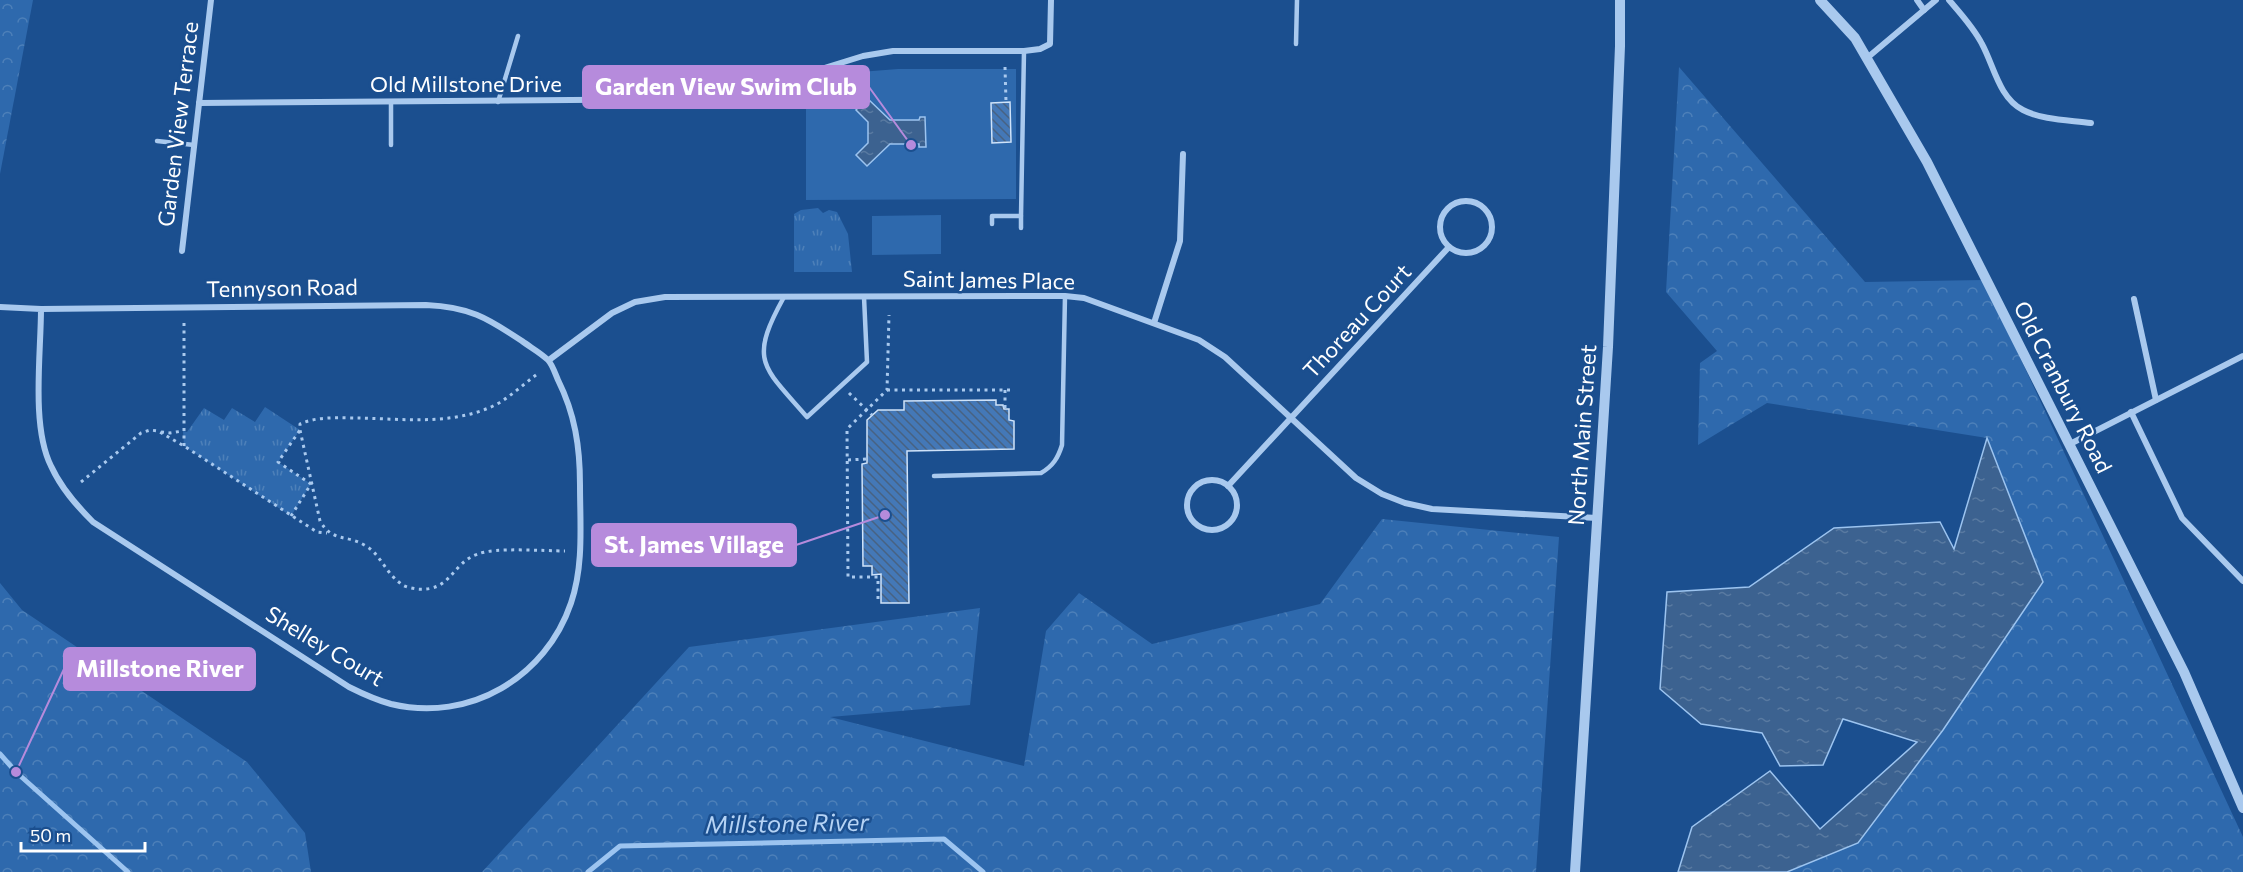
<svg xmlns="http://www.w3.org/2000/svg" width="2243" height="872" viewBox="0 0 2243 872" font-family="Commissioner,sans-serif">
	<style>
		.grass { fill: url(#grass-tufts) }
		.forest { fill: url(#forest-crowns) }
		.pitch { fill: #2e69ad }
		.water { fill: url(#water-ripples); stroke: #9cc4f0; stroke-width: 1.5 }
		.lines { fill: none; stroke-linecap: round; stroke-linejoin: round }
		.stream { stroke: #9cc4f0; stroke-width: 5 }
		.building { fill: url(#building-back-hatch); stroke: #cfe3fa; stroke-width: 1.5 }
		.path { stroke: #a9c9ee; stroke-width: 3; stroke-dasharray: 3 4.5; stroke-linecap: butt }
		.service { stroke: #a9c9ee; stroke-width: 4.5 }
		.minor { stroke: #a9c9ee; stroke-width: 6 }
		.tertiary { stroke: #a9c9ee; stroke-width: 10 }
		.labels { text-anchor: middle; stroke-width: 5; stroke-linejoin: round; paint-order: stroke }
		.street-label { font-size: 22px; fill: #fff; stroke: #1b4f8f }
		.water-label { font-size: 24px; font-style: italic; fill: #b5d3f5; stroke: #1b4f8f }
		.leader { fill: none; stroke: #b68bdc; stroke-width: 2 }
		.callout-dot { fill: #b68bdc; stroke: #1b4f8f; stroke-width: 2 }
		.callout { fill: #b68bdc; stroke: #b68bdc; stroke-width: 2 }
		.callout-label { font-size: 24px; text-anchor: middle; font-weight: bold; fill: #fff }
	</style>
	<defs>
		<pattern id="grass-tufts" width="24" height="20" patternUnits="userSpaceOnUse" patternTransform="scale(1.5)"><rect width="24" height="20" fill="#2e69ad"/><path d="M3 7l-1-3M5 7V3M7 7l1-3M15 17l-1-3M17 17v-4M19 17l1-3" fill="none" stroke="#4d80b9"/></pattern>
		<pattern id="forest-crowns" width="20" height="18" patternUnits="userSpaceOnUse" patternTransform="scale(1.5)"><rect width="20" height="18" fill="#2e69ad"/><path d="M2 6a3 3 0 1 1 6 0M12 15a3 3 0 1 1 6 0" fill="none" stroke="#4d80b9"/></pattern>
		<pattern id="water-ripples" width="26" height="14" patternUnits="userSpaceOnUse" patternTransform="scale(1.5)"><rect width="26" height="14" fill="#3c6290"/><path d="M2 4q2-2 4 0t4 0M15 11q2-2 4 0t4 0" fill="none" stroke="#597aa1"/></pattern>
		<pattern id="building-back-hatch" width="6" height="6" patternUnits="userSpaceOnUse" patternTransform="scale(1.5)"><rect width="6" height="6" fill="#4478b7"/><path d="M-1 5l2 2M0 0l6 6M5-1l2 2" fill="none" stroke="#486282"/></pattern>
	</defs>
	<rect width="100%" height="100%" fill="#1b4f8f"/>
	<g class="grass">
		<polygon points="818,208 823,213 829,210 837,212 848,234 852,272 794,272 794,214 801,210"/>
		<polygon points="265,407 300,430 278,462 311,484 291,516 184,446 183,431 187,432 204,408 224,420 232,408 255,422"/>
	</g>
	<g class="forest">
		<polygon points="0,0 33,0 0,174"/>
		<polygon points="1679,67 1865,282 1984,280 2243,837 2243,872 1787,872 1858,842 2043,582 1987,438 1767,403 1698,445 1700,363 1717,351 1666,292"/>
		<polygon points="1382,519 1559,537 1536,872 482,872 689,647 980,608 970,705 830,717 1024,766 1046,631 1079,593 1152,644 1320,604"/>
		<polygon points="0,583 22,610 247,762 305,833 311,872 0,872"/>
	</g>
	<g class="pitch">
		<polygon points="898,69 1016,69 1016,199 806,200 806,91 860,72"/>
		<polygon points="941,215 941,254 872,255 872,216"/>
	</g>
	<g class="water">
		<polygon points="867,98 890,120 919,120 920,117 925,117 926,147 919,147 919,144 890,144 867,166 856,155 868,143 868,122 856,110"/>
		<polygon points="1987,438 2043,582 1943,730 1858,843 1787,872 1678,872 1692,827 1770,771 1820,829 1917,742 1843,719 1823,765 1780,766 1762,733 1701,724 1660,689 1667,592 1749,587 1834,528 1940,522 1954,549"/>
	</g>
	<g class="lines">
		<g class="stream">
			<polyline points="0,754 16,772 128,872"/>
			<polyline points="588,872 620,846 944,839 983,872"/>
		</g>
	</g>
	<g class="building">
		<polygon points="1010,102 1011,142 992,143 991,103"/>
		<polygon points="996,400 996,405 1003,405 1004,409 1009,409 1009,420 1014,421 1014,449 907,451 909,603 881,603 881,574 872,575 872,566 863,566 862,464 867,463 867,420 878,410 904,410 904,401"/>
	</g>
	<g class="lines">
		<g class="path">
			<polyline points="1005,67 1006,102"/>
			<path d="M536 375C524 384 512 395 499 403 456 426 406 419 359 418 341 418 317 416 300 424V430L320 521C333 543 347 534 366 546 380 554 386 573 400 583 404 587 411 588 417 589 452 592 451 563 478 554 495 547 544 551 565 551"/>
			<polyline points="887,390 1014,390"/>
			<polyline points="1005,390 1005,409"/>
			<polyline points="849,393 872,415"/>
			<polyline points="161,432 170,433 183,431"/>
			<polyline points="184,446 184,322"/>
			<polyline points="848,460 867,459"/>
			<polyline points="81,482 141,433 150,430 158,431 184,446 317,532 327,533"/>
			<polyline points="291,516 311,484 278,462 300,430"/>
			<polyline points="878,599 878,577 848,577 847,429 887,390 889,315"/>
		</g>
		<g class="service">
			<polyline points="1296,44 1297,0"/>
			<polyline points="391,102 391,145"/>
			<polyline points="498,102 518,36"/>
			<polyline points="157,141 194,145"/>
			<polyline points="1021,216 1021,228"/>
			<polyline points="992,224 992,216 1021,216 1024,51"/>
			<path d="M784 297C748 362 763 366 807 417L867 362 864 297"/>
			<path d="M934 476 1041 473C1053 466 1058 458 1062 445L1065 296"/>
		</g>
		<g class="minor">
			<polyline points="1917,0 1924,10"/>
			<path d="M1949 0C1961 14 1974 28 1982 44 1994 66 1999 98 2023 110 2042 120 2069 120 2091 123"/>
			<polyline points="1867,58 1936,0"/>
			<polyline points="199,103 697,99 760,88 863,56 893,51 1024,51 1040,49 1050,44 1051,0"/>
			<circle cx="1466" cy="227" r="26"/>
			<polyline points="182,251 211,0"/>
			<polyline points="2134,299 2156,400"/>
			<path d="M0 307 41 309 426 305C469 307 486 317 522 341 530 347 541 353 548 360 552 364 555 373 558 380 575 414 580 447 580 485 580 524 584 565 571 603 546 677 470 723 391 704 376 700 363 694 349 687L93 522C76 505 61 488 51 466 31 426 41 354 41 309"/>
			<polyline points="1154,323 1180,241 1183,154"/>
			<polyline points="549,360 612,313 635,302 665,297 1065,296 1084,298 1199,340 1225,357 1356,478 1382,494 1405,503 1432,509 1597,518"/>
			<polyline points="2131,412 2182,518 2243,581"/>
			<polyline points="2070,444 2243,356"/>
			<circle cx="1212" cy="505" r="25"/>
			<polyline points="1228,486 1449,247"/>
		</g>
		<g class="tertiary">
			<polyline points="1820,0 1855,38 1927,162 2184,672 2243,808"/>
			<polyline points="1575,872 1608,347 1620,46 1620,0"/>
		</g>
	</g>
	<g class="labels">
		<g class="street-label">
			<text x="466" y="92">Old Millstone Drive</text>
			<text transform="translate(178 124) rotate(-83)" y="8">Garden View Terrace</text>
			<text transform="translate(989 280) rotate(1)" y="8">Saint James Place</text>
			<text transform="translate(282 288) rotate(-1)" y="8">Tennyson Road</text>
			<text transform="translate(1357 321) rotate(-47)" y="8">Thoreau Court</text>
			<text transform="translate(2063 387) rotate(63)" y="8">Old Cranbury Road</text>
			<text transform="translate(1582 435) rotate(-86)" y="8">North Main Street</text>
			<text transform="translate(325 646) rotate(31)" y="8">Shelley Court</text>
		</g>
		<g class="water-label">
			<text transform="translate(787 824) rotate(-1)" y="8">Millstone River</text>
		</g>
	</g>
	<path class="leader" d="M911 145L869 87M885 515L796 545M16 772L64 669"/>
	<g class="callout-dot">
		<circle cx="911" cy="145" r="6"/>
		<circle cx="885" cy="515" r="6"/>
		<circle cx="16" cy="772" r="6"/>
	</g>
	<g class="callout">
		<rect x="583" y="66" width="286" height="42" rx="6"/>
		<rect x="592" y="524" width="204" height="42" rx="6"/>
		<rect x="64" y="648" width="191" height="42" rx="6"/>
	</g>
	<g class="callout-label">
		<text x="726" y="95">Garden View Swim Club</text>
		<text x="694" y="553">St. James Village</text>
		<text x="160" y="677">Millstone River</text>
	</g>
	<path d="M21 842v9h124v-9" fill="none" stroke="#ffffff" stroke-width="3"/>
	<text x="30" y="842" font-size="18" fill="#ffffff" stroke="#1b4f8f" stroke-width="4.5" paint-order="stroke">50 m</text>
</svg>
